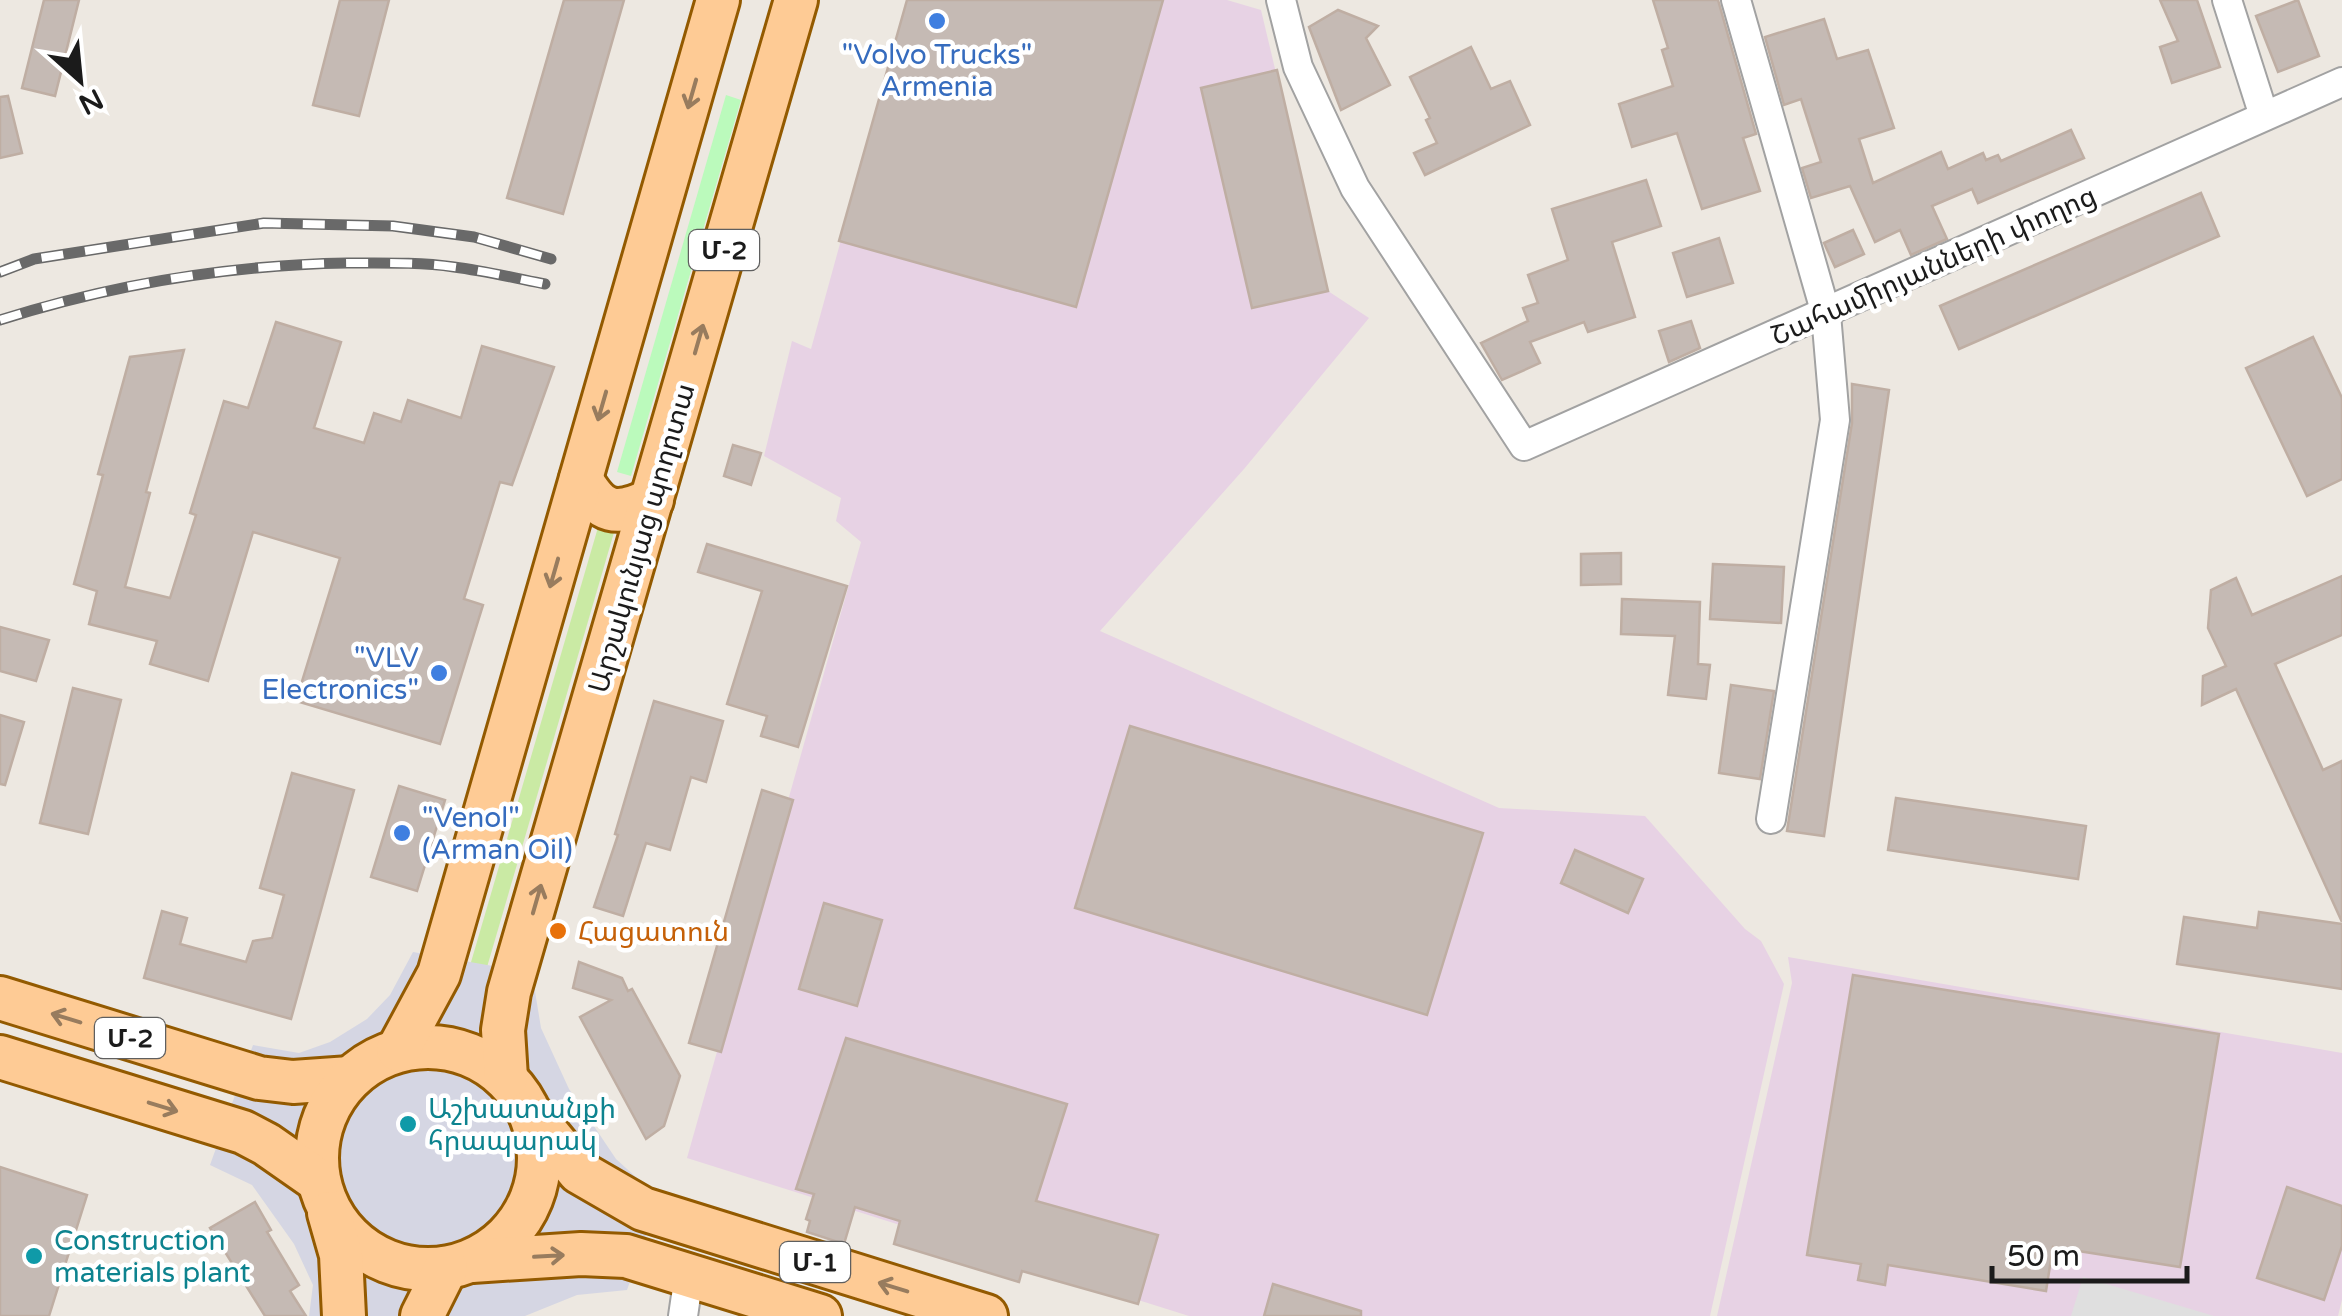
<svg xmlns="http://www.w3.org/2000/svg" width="2342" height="1316" viewBox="0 0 2342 1316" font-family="'Varela Round','Noto Sans Armenian',sans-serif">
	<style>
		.industrial { fill: #e7d2e4 }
		.grass { fill: #caeaa4 }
		.park { fill: #bbfabc }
		.parking { fill: #dfdfdf }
		.plaza { fill: #d5d6e3 }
		.building { fill: #c5bab4; stroke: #bfaea3; stroke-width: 2.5 }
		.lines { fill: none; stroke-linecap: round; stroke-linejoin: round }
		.minor-casing { stroke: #a2a2a2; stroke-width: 32 }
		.primary-casing { stroke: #935a00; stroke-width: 48 }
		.minor { stroke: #fff; stroke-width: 28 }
		.primary { stroke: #fecb95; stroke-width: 42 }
		.rail-casing { stroke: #696969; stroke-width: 11 }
		.rail { stroke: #fff; stroke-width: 8; stroke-dasharray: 22; stroke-linecap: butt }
		.oneway { stroke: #987c5e }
		.shop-dot { fill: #3f7fe0; stroke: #fff; stroke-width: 4 }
		.food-dot { fill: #e8710a; stroke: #fff; stroke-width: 4 }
		.culture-dot { fill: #0f9aa8; stroke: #fff; stroke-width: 4 }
		.labels { text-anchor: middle; stroke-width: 9; stroke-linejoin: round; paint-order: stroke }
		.shield { fill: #fff; stroke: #5f5f5f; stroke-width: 2.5 }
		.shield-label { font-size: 25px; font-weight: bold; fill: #1b1b1b }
		.shop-label { font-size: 28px; fill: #366cbe; stroke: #fff }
		.street-label { font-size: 28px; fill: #1b1b1b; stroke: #fff }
		.food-label { font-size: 28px; fill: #c56008; stroke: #fff; text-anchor: start }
		.culture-label { font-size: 28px; fill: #0d838f; stroke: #fff; text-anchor: start }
	</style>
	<rect width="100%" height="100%" fill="#ede8e1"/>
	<g class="industrial">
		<polygon points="907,0 1227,0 1261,10 1328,291 1369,318 1244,469 1100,631 1499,808 1645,816 1745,929 1761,941 1784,984 1710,1316 1189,1316 687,1158 861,542 836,521 841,498 764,456 792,341 811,349"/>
		<polygon points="1788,957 2342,1053 2342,1300 2338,1316 1717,1316 1792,983"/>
	</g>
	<polygon class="grass" points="599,524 615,529 485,974 469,969"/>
	<polygon class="park" points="726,95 741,100 631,476 617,472"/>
	<polygon class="parking" points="2083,1277 2214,1316 2071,1316"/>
	<polygon class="plaza" points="413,952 532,973 541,1028 569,1089 616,1159 659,1198 627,1290 577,1295 525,1316 309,1316 313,1285 294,1244 252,1185 210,1165 253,1045 299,1053 330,1042 367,1019 390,995"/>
	<g class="building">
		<polygon points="44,0 79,0 55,96 22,88"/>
		<polygon points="340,0 389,0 359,116 313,105"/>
		<polygon points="564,0 624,0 563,214 507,198"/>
		<polygon points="907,0 1163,0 1076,307 839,241"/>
		<polygon points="1653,0 1718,0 1756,134 1743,138 1760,191 1702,209 1677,133 1632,147 1619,104 1673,86 1662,50 1668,48"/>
		<polygon points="2160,0 2197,0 2220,67 2172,83 2160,47 2178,41"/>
		<polygon points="2298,0 2319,56 2278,72 2256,16"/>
		<polygon points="1338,10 1378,26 1366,38 1390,85 1341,110 1309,27"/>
		<polygon points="1824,19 1837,59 1868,50 1894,128 1859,139 1873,183 1941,152 1948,169 1983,153 1986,160 1998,155 2001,161 2071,130 2084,158 1978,203 1972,189 1932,206 1947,239 1911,255 1900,230 1875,242 1850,186 1811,198 1802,168 1821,162 1801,99 1784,105 1765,37"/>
		<polygon points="1471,47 1491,89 1510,81 1530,125 1425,175 1414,153 1437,143 1426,120 1430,118 1410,77"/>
		<polygon points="1277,70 1328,291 1252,308 1201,88"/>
		<polygon points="8,96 22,153 0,158 0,97"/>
		<polygon points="1646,180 1661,226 1612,242 1635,317 1588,332 1584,322 1530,342 1540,363 1502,380 1481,343 1528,321 1523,308 1538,303 1528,275 1568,260 1552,209"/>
		<polygon points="2201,193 2219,236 1959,349 1940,306"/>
		<polygon points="1853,230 1864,254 1835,267 1824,243"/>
		<polygon points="1719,238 1733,283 1687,297 1673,253"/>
		<polygon points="1691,321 1700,348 1669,362 1659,331"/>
		<polygon points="276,322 341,342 314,428 364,443 374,413 401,422 408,400 461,418 482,346 554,367 512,485 500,482 464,599 483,605 440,744 296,701 340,558 253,532 208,681 150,664 157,641 89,624 97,591 74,584 103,475 98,474 130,357 184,350 146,492 150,493 125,587 170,598 196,515 190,513 224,401 248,408"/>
		<polygon points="2313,337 2342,398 2342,479 2307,496 2246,368"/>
		<polygon points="1852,384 1889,390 1824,836 1787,831 1852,423"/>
		<polygon points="733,445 761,453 751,485 724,476"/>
		<polygon points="707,544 847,586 798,747 761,736 767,716 727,704 762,591 698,572"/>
		<polygon points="1621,553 1621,584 1581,585 1581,554"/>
		<polygon points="1713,564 1784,567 1781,623 1710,619"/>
		<polygon points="2342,576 2342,635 2275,664 2323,770 2342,761 2342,922 2236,689 2202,705 2203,676 2226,666 2208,628 2211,590 2236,578 2252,615"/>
		<polygon points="1622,599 1700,602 1698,664 1710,665 1706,699 1668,695 1675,636 1621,634"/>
		<polygon points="0,627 49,640 36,681 0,671"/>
		<polygon points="1731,685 1774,691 1760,779 1719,773"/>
		<polygon points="73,688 121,700 88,834 40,823"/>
		<polygon points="654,701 723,721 706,782 691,777 670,850 646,843 623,916 594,907 618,835 615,834"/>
		<polygon points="0,715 24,722 5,785 0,784"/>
		<polygon points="1130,726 1483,833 1427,1015 1075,908"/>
		<polygon points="292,773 354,790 291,1019 144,978 162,911 187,918 180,944 246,962 253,941 272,938 284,895 260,888"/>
		<polygon points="399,786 445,800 417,891 371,877"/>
		<polygon points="762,790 793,800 721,1052 689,1043"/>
		<polygon points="1896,798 2086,826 2078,879 1888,850"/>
		<polygon points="1575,850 1643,879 1628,913 1561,883"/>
		<polygon points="824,903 882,920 857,1006 799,989"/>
		<polygon points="2259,912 2342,924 2342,989 2177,964 2184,917 2257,928"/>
		<polygon points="579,962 622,978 628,991 632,989 680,1076 664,1126 646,1139 580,1017 611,1000 573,988"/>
		<polygon points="1853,975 2219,1034 2180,1267 2053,1247 2046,1291 1888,1265 1885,1285 1858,1280 1861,1264 1807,1255"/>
		<polygon points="846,1038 1067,1104 1036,1201 1158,1235 1138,1304 1022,1271 1019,1282 894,1244 900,1221 855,1207 844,1244 807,1232 810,1221 806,1219 814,1194 796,1189"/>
		<polygon points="0,1167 87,1195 49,1316 0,1316"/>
		<polygon points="2287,1187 2342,1206 2342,1246 2324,1300 2257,1278"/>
		<polygon points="255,1202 271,1230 267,1232 299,1285 290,1291 306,1316 265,1316 210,1228"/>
		<polygon points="1273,1284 1361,1311 1361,1316 1264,1316"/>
	</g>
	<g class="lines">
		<defs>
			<g id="minor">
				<polyline points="1281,0 1298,67 1355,188 1524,446 2342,82"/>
				<polyline points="1736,0 1826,314 1835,420 1771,819"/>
				<polyline points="2227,0 2264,116"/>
				<polyline points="683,1316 689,1275"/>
			</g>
			<g id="primary">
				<path d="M581 479C602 515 615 516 652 500"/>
				<polyline points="0,998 259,1078 293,1082 350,1078"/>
				<circle cx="428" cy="1158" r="111"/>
				<polyline points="398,1050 439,974 718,0"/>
				<polyline points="0,1057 243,1132 266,1144 319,1181"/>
				<polyline points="506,1078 503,1030 509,992 796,0"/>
				<polyline points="534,1117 579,1172 643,1209 986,1316"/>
				<polyline points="329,1213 341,1255 344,1316"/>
				<polyline points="472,1261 581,1254 626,1256 820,1316"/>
				<polyline points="422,1316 446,1268"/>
			</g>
		</defs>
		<use href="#minor" class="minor-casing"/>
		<use href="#primary" class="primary-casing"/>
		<use href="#minor" class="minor"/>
		<use href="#primary" class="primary"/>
		<defs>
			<g id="rail">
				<polyline points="0,272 34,259 264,223 393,226 474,237 551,259"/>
				<path d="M0 320C113 284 228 265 347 263 383 263 419 262 454 267 485 271 515 278 545 284"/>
			</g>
		</defs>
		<use href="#rail" class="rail-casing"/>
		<use href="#rail" class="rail"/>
	</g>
	<defs><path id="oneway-shaft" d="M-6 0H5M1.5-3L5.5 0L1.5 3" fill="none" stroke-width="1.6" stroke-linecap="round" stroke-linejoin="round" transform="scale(2.5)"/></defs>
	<g class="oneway">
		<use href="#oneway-shaft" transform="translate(692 94) rotate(106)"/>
		<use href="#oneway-shaft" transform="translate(699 339) rotate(-74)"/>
		<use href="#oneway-shaft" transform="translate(602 406) rotate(106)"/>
		<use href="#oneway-shaft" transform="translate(554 573) rotate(106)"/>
		<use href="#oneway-shaft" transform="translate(537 899) rotate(-74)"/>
		<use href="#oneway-shaft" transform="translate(66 1018) rotate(-163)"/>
		<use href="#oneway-shaft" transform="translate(163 1107) rotate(17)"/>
		<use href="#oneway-shaft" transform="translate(549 1256) rotate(-3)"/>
		<use href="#oneway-shaft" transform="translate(893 1287) rotate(-163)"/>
	</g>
	<g class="shop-dot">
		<circle cx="937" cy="21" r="10"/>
		<circle cx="439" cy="673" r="10"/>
		<circle cx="402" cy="833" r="10"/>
	</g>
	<circle class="food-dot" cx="558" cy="931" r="10"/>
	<g class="culture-dot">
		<circle cx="408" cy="1124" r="10"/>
		<circle cx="34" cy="1256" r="10"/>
	</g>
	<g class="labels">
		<g class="shield">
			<rect x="689" y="230" width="70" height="40" rx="8"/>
			<rect x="95" y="1018" width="70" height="40" rx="8"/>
			<rect x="780" y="1242" width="70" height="40" rx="8"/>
		</g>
		<g class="shield-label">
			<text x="724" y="259">Մ-2</text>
			<text x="130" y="1047">Մ-2</text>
			<text x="815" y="1271">Մ-1</text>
		</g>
		<g class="shop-label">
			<text x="937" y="64">"Volvo Trucks"<tspan x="937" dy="32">Armenia</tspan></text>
			<text x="419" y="667" text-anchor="end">"VLV<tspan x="419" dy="32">Electronics"</tspan></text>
			<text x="422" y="827" text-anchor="start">"Venol"<tspan x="422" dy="32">(Arman Oil)</tspan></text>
		</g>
		<g class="street-label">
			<text transform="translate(1933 265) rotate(-24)" y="10">Շահամիրյանների փողոց</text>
			<text transform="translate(641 538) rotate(-74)" y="10">Արշակունյաց պողոտա</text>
		</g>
		<g class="food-label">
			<text x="578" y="941">Հացատուն</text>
		</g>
		<g class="culture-label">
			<text x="428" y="1118">Աշխատանքի<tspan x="428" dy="32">հրապարակ</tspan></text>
			<text x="54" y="1250">Construction<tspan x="54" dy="32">materials plant</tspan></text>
		</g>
	</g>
	<g transform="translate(80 80) rotate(153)" stroke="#ffffff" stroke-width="8" paint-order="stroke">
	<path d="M0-8L18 38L0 25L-18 38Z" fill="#1b1b1b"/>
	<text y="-15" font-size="28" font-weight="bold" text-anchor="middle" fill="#1b1b1b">N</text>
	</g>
	<path d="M1992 1266v15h195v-15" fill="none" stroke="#1b1b1b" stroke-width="5"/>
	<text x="2007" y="1266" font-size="30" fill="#1b1b1b" stroke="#ffffff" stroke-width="8" paint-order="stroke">50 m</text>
</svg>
